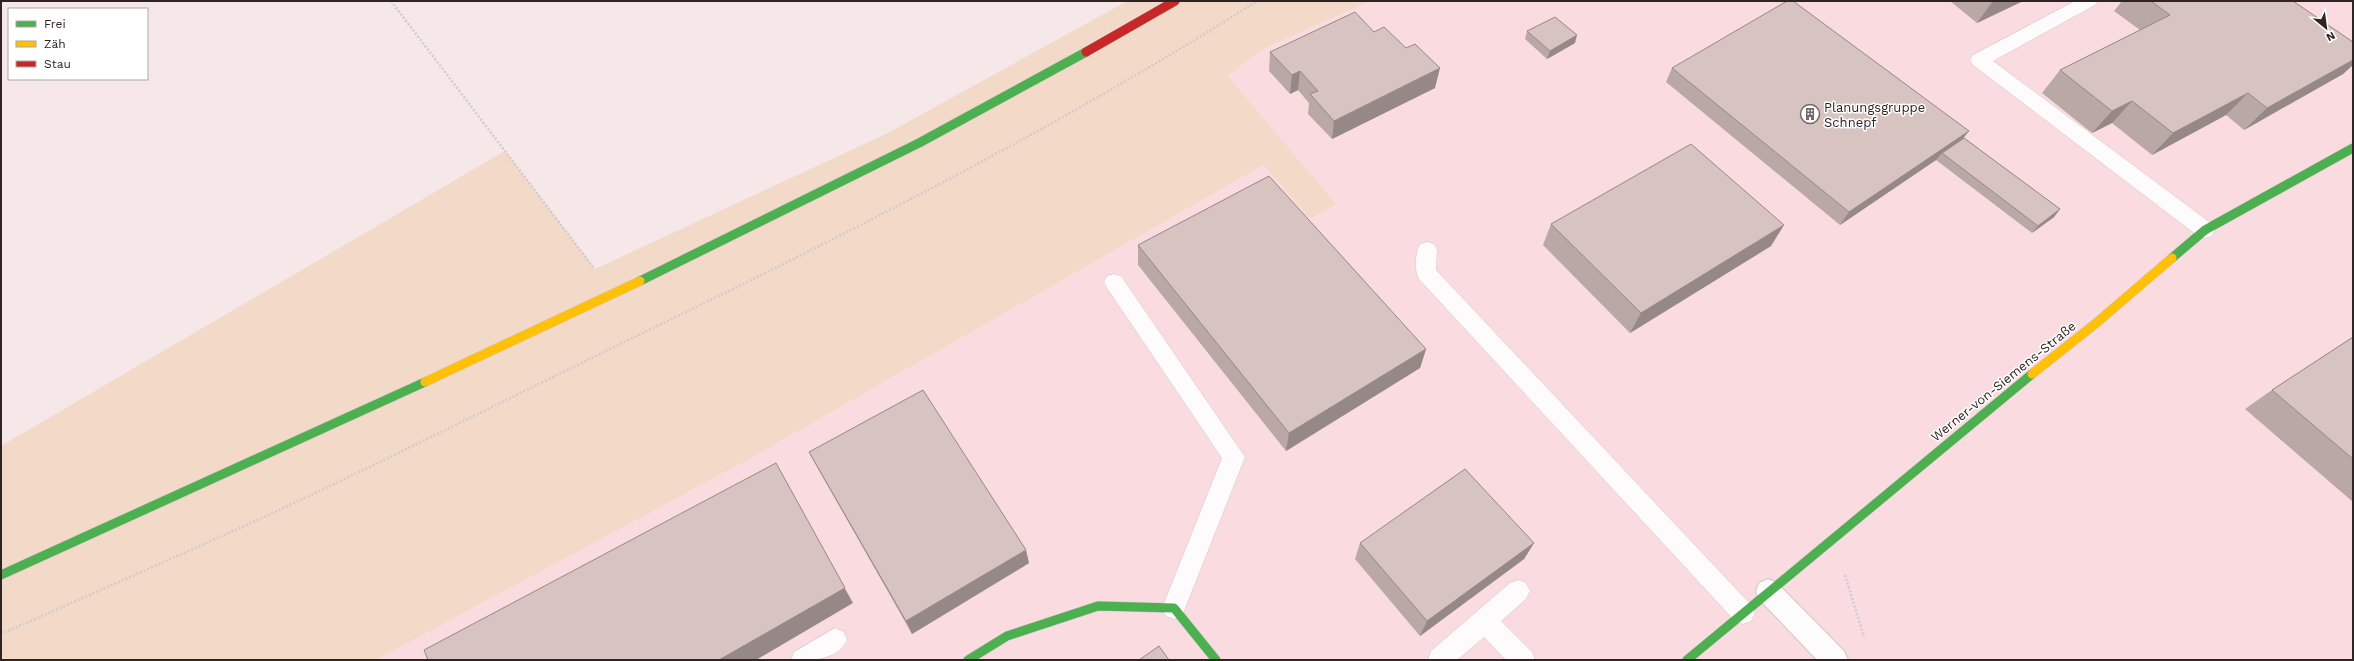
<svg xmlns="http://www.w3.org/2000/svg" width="2354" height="661" viewBox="0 0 2354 661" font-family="'Work Sans',sans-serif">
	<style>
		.built { fill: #fadce0 }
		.green { fill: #f2d9c8 }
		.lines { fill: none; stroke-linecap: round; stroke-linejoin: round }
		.lane-casing { stroke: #d3c5c7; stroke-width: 1 }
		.street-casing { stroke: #d3c5c7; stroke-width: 2 }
		.fast-casing { stroke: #d3c5c7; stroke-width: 10 }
		.slow-casing { stroke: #d3c5c7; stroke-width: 10 }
		.jam-casing { stroke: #d3c5c7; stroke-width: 10 }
		.path { stroke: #d0cbcc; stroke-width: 2.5; stroke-dasharray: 2 2; stroke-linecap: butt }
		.lane { fill: #fefbfc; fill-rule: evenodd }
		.street { fill: #fefbfc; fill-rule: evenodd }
		.fast { stroke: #4caf50; stroke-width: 9 }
		.slow { stroke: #ffc107; stroke-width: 9 }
		.jam { stroke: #c62828; stroke-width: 9 }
		.wall { fill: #b9a8a4 }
		.shaded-wall { fill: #968886 }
		.building { fill: #d7c3bf; stroke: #968886 }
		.labels { text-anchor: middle; stroke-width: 3; stroke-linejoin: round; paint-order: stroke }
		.poi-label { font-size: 13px; fill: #2f2324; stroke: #fff; text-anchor: start }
		.street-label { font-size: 13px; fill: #2f2324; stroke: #fff }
	</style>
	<rect width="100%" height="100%" fill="#f6e7e9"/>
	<polygon class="built" points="1370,1 2353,1 2353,660 376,660 751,458 1265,165 1310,219 1336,204 1228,76 1263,49"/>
	<polygon class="green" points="1127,1 1370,1 1263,49 1228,76 1336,204 1310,219 1264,165 751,458 376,660 1,660 1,446 505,151 595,269 890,132"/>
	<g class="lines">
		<defs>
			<g id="lane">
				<polygon points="2075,1 2098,1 2095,5 1993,61 2212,224 2215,230 2212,236 2205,238 2198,236 1973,65 1970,60 1973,55"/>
				<path d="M1427 242 1434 244 1437 250 1436 270 1751 605 1755 613 1751 621 1743 624 1735 621 1419 279C1414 269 1415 254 1420 244Z"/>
				<polygon points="1114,274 1121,276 1245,457 1182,616 1174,619 1166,616 1162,608 1222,458 1107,288 1104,282 1107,276"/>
				<polygon points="1518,580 1526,583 1530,591 1526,599 1501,621 1532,652 1535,660 1506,660 1484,637 1457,660 1428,660 1431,651 1510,583"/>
				<path d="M835 628 844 632 847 640C837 661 812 660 791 660L794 652Z"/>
			</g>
			<polygon id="street" points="1768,579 1777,583 1844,651 1848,660 1817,660 1759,599 1756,591 1759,583"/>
			<g id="fast">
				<polyline points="2172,258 2205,230 2353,148"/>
				<polyline points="640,281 919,143 1086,52"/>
				<polyline points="1,575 425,382"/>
				<polyline points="968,660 1007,636 1098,606 1174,608 1216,660"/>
				<polyline points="1687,660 2032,374"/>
			</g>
			<g id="slow">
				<polyline points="2032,374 2095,324 2172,258"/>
				<polyline points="425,382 640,281"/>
			</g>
			<polyline id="jam" points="1086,52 1175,1"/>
		</defs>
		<use href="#lane" class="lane-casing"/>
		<use href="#street" class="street-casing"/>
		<use href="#fast" class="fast-casing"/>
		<use href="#slow" class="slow-casing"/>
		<use href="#jam" class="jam-casing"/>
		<g class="path">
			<polyline points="391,1 593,267"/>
			<polyline points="1845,575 1864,637"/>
			<path d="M1 634C85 597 169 560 253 522 375 466 495 405 616 346 835 240 1052 132 1257 1"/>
		</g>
		<use href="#lane" class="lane"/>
		<use href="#street" class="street"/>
		<use href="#fast" class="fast"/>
		<use href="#slow" class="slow"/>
		<use href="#jam" class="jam"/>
	</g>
	<g class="wall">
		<polygon points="1950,1 2023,1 1977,23"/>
		<polygon points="2122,1 2293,1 2353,42 2353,65 2343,74 2244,130 2226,115 2152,155 2112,123 2092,133 2042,93 2060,70 2140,30 2114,11"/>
		<polygon points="1527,31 1575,43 1547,59 1525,39"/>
		<polygon points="1374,32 1435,88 1332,139 1308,114 1309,103 1298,90 1290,94 1269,71 1270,52"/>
		<polygon points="1672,68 1964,138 2060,209 2054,217 2032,233 1936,160 1840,225 1666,82"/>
		<polygon points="1551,224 1771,246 1630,333 1543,245"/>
		<polygon points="1138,245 1426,349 1420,368 1286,451 1138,265"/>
		<polygon points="2353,337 2353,502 2245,409 2272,390"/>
		<polygon points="809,452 1029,563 912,634 817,467"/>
		<polygon points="1360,543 1534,543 1524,559 1420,636 1355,559"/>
	</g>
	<g class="shaded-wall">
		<polygon points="1993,1 2023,1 1977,23"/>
		<polygon points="1577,35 1575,43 1547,59 1550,51"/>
		<polygon points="2353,60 2353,65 2343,74 2244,130 2267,108"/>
		<polygon points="1440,68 1435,88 1332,139 1334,121"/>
		<polygon points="1300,71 1298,90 1290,94 1292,75"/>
		<polygon points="2248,93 2226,115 2152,155 2173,133"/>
		<polygon points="2132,101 2112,123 2092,133 2112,111"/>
		<polygon points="1969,131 1958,145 1942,153 1936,160 1840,225 1849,212"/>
		<polygon points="2060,209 2054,217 2032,233 2038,226"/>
		<polygon points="1784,225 1771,246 1630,333 1641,313"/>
		<polygon points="1426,349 1420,368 1286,451 1289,433"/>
		<polygon points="785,481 853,603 756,660 719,660"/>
		<polygon points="1534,543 1524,559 1420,636 1427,621"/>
		<polygon points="1026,550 1029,563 912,634 906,621"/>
	</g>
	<g class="building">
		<polygon points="1787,1 1793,1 1969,131 1849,212 1672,68"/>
		<polygon points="2151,1 2293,1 2353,42 2353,60 2267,108 2248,93 2173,133 2132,101 2112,111 2060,70 2170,15"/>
		<polygon points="1355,12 1374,32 1384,27 1406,48 1415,44 1440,68 1334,121 1310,94 1318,91 1300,71 1292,75 1270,52"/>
		<polygon points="1555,17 1577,35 1550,51 1527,31"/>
		<polygon points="1964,138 2060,209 2038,226 1942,153"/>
		<polygon points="1691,144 1784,225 1641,313 1551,224"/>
		<polygon points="1269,176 1426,349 1289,433 1138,245"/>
		<polygon points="2353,337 2353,459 2272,390"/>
		<polygon points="923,390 1026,550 906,621 809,452"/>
		<polygon points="776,463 845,588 719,660 428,660 424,650"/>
		<polygon points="1465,469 1534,543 1427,621 1360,543"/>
		<polygon points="1159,646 1169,660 1139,660"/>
	</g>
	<defs>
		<symbol id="building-ring" viewBox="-11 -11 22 22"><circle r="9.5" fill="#fff" stroke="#756869" stroke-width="1.5"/><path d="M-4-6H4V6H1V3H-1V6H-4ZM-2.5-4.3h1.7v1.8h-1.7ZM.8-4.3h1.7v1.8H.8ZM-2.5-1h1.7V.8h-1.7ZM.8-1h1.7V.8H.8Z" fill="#756869"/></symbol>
	</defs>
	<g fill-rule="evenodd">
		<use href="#building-ring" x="1799" y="103" width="22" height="22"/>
	</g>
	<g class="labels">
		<g class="poi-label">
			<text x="1824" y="112">Planungsgruppe<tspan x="1824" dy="15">Schnepf</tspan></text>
		</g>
		<g class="street-label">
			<text transform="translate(2003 381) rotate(-39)" y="5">Werner-von-Siemens-Straße</text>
		</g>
	</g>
	<rect width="2354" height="661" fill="none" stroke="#2f2324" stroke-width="4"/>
	<rect x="8" y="8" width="140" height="72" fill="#ffffff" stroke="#aca7a7"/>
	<rect x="16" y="21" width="20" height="6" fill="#4caf50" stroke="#aca7a7"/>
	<text x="44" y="28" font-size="12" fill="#2f2324">Frei</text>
	<rect x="16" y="41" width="20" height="6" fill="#ffc107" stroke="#aca7a7"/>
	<text x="44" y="48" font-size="12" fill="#2f2324">Zäh</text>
	<rect x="16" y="61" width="20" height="6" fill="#c62828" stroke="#aca7a7"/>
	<text x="44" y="68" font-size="12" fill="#2f2324">Stau</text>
	<g transform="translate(2326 28) rotate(151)" stroke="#ffffff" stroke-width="3" paint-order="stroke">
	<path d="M0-3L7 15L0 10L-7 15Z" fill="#2f2324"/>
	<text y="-6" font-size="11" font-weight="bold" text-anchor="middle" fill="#2f2324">N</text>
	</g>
</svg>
